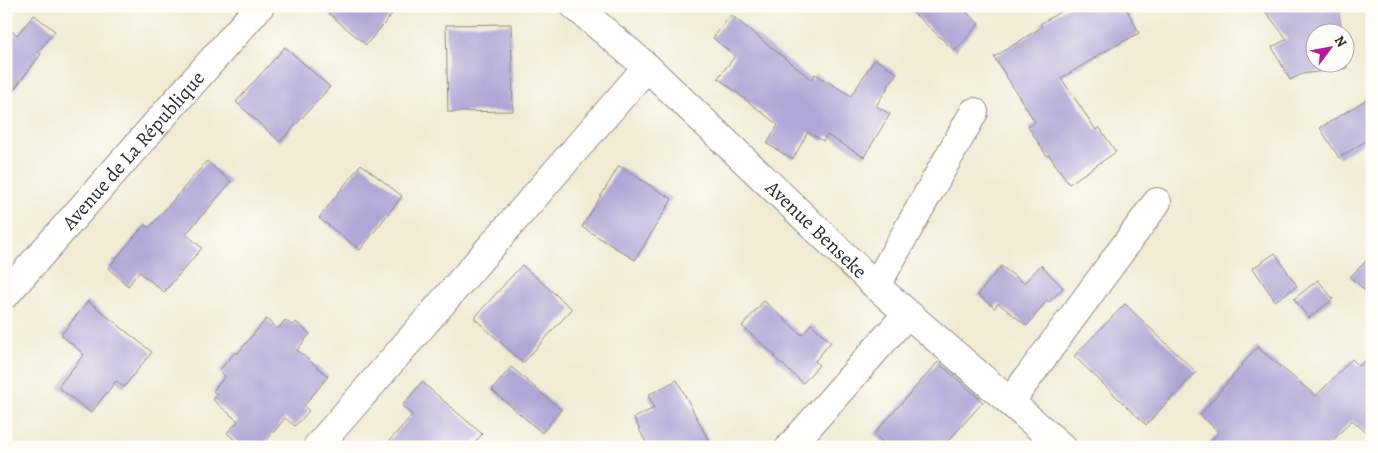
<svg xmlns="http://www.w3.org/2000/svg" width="1378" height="453" viewBox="0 0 1378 453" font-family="Alegreya,serif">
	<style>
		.building { fill: #aea6d5 }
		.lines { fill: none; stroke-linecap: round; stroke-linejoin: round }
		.minor-casing { stroke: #8e8b80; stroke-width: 30 }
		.minor { stroke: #fff; stroke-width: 28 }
		.labels { text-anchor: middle; stroke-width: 4; stroke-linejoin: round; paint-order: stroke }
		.street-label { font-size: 20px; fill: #2b2b2b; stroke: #fdfcf7 }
	</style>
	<rect width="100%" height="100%" fill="#fdfcf7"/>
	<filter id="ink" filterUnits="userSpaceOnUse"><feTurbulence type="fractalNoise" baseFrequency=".02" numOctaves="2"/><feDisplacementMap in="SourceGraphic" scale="10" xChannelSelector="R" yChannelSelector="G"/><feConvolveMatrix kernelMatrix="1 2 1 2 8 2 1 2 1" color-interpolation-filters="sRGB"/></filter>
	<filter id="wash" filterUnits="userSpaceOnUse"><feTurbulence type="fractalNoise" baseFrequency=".0096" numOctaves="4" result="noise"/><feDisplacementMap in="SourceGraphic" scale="20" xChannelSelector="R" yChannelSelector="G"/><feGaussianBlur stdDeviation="1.12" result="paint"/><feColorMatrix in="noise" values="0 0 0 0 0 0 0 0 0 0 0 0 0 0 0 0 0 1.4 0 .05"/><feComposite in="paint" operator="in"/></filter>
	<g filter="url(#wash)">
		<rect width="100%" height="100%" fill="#f1ebd4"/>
		<g id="blocks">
			<g class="building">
				<polygon points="320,6 399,6 366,45"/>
				<polygon points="906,6 960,6 979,24 955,51"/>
				<polygon points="1070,6 1125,6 1139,33 1095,57 1095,58 1061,78 1096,130 1099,127 1116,152 1069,184 1049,155 1047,156 1028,127 1035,122 994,57 1042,27 1040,24"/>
				<polygon points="1261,6 1313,6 1316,11 1338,8 1342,32 1316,32 1316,62 1346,62 1346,58 1347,68 1302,74 1290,80 1272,47 1287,39"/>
				<polygon points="34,15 55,31 38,52 41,54 6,100 6,27 17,35"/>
				<polygon points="731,15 812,80 815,74 851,96 875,59 897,73 876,106 890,114 864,157 827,135 823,141 808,132 793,159 767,144 778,125 718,78 735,56 713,38"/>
				<polygon points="511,24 513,111 448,112 446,25"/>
				<polygon points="285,47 330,87 280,142 236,102"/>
				<polygon points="1372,96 1372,137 1339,158 1320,128"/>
				<polygon points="207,161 231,182 186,234 202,248 164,292 139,272 128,286 108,268 145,224 149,228"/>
				<polygon points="361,164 402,196 360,250 319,218"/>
				<polygon points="619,166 672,199 635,260 582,227"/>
				<polygon points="1275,253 1297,286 1275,301 1253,268"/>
				<polygon points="1372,255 1372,297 1350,277"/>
				<polygon points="522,265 572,309 523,363 474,318"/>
				<polygon points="1041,265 1063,288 1049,302 1047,300 1027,326 998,303 995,308 978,295 1001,266 1024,283"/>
				<polygon points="1318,280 1333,299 1309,318 1294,299"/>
				<polygon points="88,301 152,352 124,387 116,381 91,413 58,387 84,354 61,335"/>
				<polygon points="764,301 802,335 811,324 831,342 815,361 819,365 803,383 774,357 776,356 742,326"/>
				<polygon points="1125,304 1196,372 1146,425 1074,356"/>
				<polygon points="266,319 278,329 285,320 293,326 296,322 310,334 297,350 328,376 304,406 309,411 295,426 285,418 264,444 259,440 253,447 243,447 227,433 238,421 213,400 217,395 213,391 225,376 219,371 235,352 237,354"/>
				<polygon points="1257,347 1316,396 1352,359 1359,366 1372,355 1372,437 1352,420 1327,447 1206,447 1219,432 1200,415"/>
				<polygon points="938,362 983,402 943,447 888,447 874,434"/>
				<polygon points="511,367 561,410 542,433 492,390"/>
				<polygon points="677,380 712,447 648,447 634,418 654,408 648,395"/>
				<polygon points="422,382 482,434 471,447 384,447 412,415 402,406"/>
			</g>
		</g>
	</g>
	<g filter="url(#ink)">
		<use href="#blocks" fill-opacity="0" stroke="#8e8b80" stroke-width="1"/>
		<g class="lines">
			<defs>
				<g id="minor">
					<path id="s1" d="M575 6 647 67 876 286 1062 447"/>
					<polyline points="876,286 974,112"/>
					<path id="s2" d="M6 294 260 6"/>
					<polyline points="1010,402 1157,202"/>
					<polyline points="317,447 647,67"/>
					<polyline points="790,447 907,314"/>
				</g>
			</defs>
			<use href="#minor" class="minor-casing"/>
			<use href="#minor" class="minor"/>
		</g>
	</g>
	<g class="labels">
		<g class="street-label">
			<text dy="7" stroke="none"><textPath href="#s2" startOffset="192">Avenue de La République</textPath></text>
			<text dy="7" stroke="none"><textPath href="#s1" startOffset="329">Avenue Benseke</textPath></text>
		</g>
	</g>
	<rect width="1378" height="453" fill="none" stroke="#fdfcf7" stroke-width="25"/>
	<g transform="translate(1330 48) rotate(58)"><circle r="24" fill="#fdfcf7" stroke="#a9a8a5"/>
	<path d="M0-4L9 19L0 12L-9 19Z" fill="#b5179e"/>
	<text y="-8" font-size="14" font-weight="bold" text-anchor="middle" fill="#2b2b2b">N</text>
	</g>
</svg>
